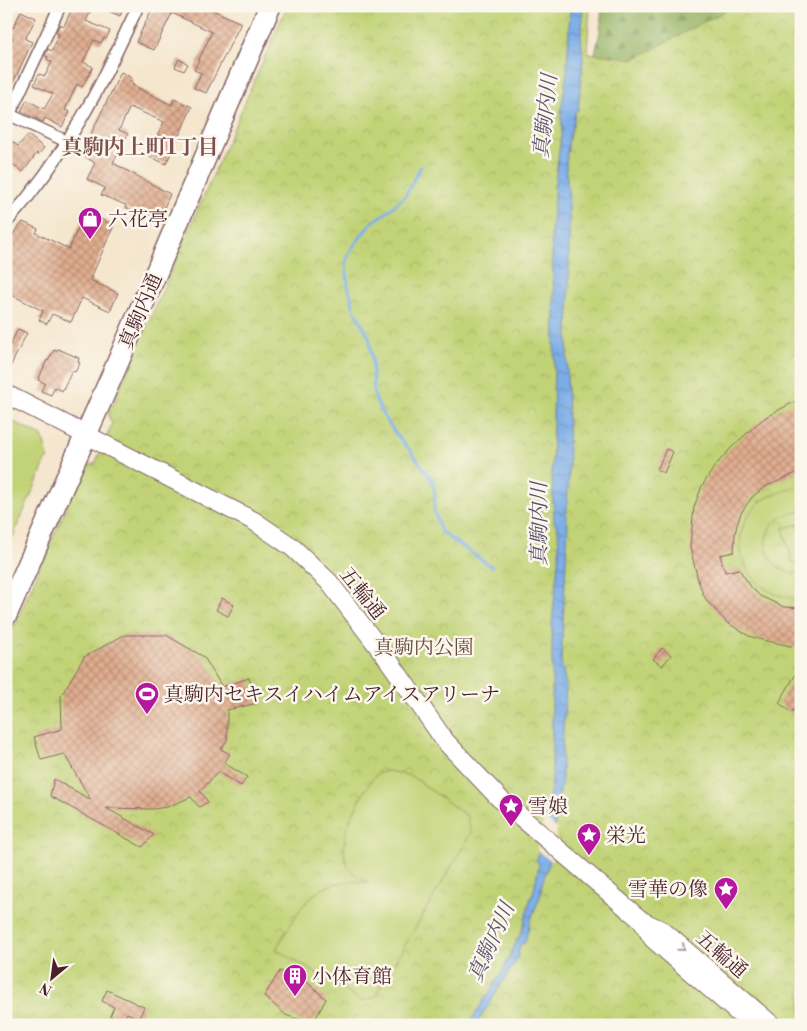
<svg xmlns="http://www.w3.org/2000/svg" width="807" height="1031" viewBox="0 0 807 1031" font-family="'Libre Bodoni','Noto Serif JP',serif">
	<style>
		.forest { fill: url(#forest-firs); stroke: #716a49 }
		.park { fill: url(#park-crowns); stroke: #867950 }
		.pitch { fill: #c1d376; stroke: #867950 }
		.water { fill: url(#water-ripples); stroke: #626689 }
		.pier { fill: #f5e6ce }
		.lines { fill: none; stroke-linecap: round; stroke-linejoin: round }
		.stream { stroke: #7bade7; stroke-width: 3 }
		.building { fill: url(#building-cross-hatch) }
		.street-casing { stroke: #866564; stroke-width: 14 }
		.primary-casing { stroke: #866564; stroke-width: 20 }
		.highway-casing { stroke: #866564; stroke-width: 24 }
		.street { stroke: #fff; stroke-width: 11 }
		.primary { stroke: #fff; stroke-width: 18 }
		.highway { stroke: #fff; stroke-width: 21 }
		.oneway { stroke: #ae9aa0 }
		.labels { text-anchor: middle; stroke-width: 5; stroke-linejoin: round; paint-order: stroke }
		.poi-label { font-size: 20px; fill: #4a1f2b; stroke: #fbf7ec; text-anchor: start }
		.street-label { font-size: 20px; fill: #4a1f2b; stroke: #fbf7ec }
		.park-label { font-size: 20px; fill: #684c3e; stroke: #fbf7ec }
		.water-label { font-size: 21px; font-style: italic; fill: #5b516d; stroke: #fbf7ec }
		.neighbourhood-label { font-size: 21px; font-weight: bold; fill: #7e514e; stroke: #fbf7ec }
	</style>
	<defs>
		<pattern id="forest-firs" width="22" height="20" patternUnits="userSpaceOnUse" patternTransform="scale(1.25)"><rect width="22" height="20" fill="#98b567"/><path d="M5 1l3.5 6h-7zM16 11l3.5 6h-7z" fill="#7e9355"/></pattern>
		<pattern id="park-crowns" width="20" height="18" patternUnits="userSpaceOnUse" patternTransform="scale(1.25)"><rect width="20" height="18" fill="#c1d376"/><path d="M2 6a3 3 0 1 1 6 0M12 15a3 3 0 1 1 6 0" fill="none" stroke="#a7b566"/></pattern>
		<pattern id="water-ripples" width="26" height="14" patternUnits="userSpaceOnUse" patternTransform="scale(1.25)"><rect width="26" height="14" fill="#7bade7"/><path d="M2 4q2-2 4 0t4 0M15 11q2-2 4 0t4 0" fill="none" stroke="#678cbb"/></pattern>
		<pattern id="building-cross-hatch" width="8" height="8" patternUnits="userSpaceOnUse" patternTransform="scale(1.25)"><rect width="8" height="8" fill="#e0ad8f"/><path d="M0 0l8 8M0 8l8-8" fill="none" stroke="#b88c75"/></pattern>
	</defs>
	<rect width="100%" height="100%" fill="#fbf7ec"/>
	<filter id="ink" filterUnits="userSpaceOnUse"><feTurbulence type="fractalNoise" baseFrequency=".02" numOctaves="2"/><feDisplacementMap in="SourceGraphic" scale="10" xChannelSelector="R" yChannelSelector="G"/><feConvolveMatrix kernelMatrix="1 2 1 2 8 2 1 2 1" color-interpolation-filters="sRGB"/></filter>
	<filter id="wash" filterUnits="userSpaceOnUse"><feTurbulence type="fractalNoise" baseFrequency=".0096" numOctaves="4" result="noise"/><feDisplacementMap in="SourceGraphic" scale="20" xChannelSelector="R" yChannelSelector="G"/><feGaussianBlur stdDeviation="1.12" result="paint"/><feColorMatrix in="noise" values="0 0 0 0 0 0 0 0 0 0 0 0 0 0 0 0 0 1.4 0 .05"/><feComposite in="paint" operator="in"/></filter>
	<g filter="url(#wash)">
		<rect width="100%" height="100%" fill="#f5e6ce"/>
		<polygon class="forest" points="602,6 797,6 587,91 600,31"/>
		<polygon class="park" points="287,6 590,6 587,53 634,59 723,12 730,6 801,6 801,1025 6,1024 6,644 85,465 95,464 112,424 108,415"/>
		<g class="pitch">
			<polygon points="6,418 42,436 48,456 10,543 6,543"/>
			<path d="M801 486V511C793 513 785 515 779 519 752 537 770 577 801 573V598C750 601 719 540 758 504 770 493 786 491 801 486Z"/>
			<polygon points="799,524 801,531 801,561 793,563 783,528"/>
			<path d="M389 771 411 776 467 816 471 833 374 998 362 1001 276 949C301 906 314 875 370 883 363 878 353 875 348 866 336 845 354 808 366 789 369 785 371 779 375 776 379 772 383 772 389 771Z"/>
		</g>
		<polygon class="water" points="570,6 582,6 583,17 581,36 583,60 578,110 575,112 574,121 569,138 566,165 569,203 569,298 567,374 569,474 566,519 568,523 561,661 566,686 562,749 562,778 560,793 557,799 555,824 549,864 542,883 541,894 530,922 525,943 522,943 518,950 519,956 476,1025 468,1025 502,972 523,928 530,900 534,890 539,864 536,860 539,854 552,782 552,624 559,552 558,529 554,521 552,473 555,315 551,236 555,181 562,129 561,110 567,73"/>
		<polygon class="pier" points="544,817 557,829 552,862 537,850"/>
		<g class="lines">
			<polyline class="stream" points="421,166 405,196 386,213 371,223 350,251 346,264 348,285 354,309 369,337 372,357 374,396 383,415 395,433 413,454 432,480 435,494 434,510 441,532 492,567"/>
		</g>
		<g id="blocks">
			<g class="building">
				<polygon points="73,6 87,6 92,9 86,21 110,31 106,39 104,38 101,43 94,40 83,62 93,67 82,87 77,84 65,110 70,112 62,127 45,118 43,122 21,111 27,100 44,109 53,94 34,85 39,74 45,76 52,62 47,59 48,57 45,56 48,49 52,51 59,34 56,33 60,24 64,26"/>
				<polygon points="98,6 124,6 120,16"/>
				<polygon points="156,6 204,6 241,23 206,93 194,88 201,73 194,70 212,32 172,13 154,50 136,42 151,11 154,12"/>
				<polygon points="21,11 36,18 25,39 32,42 6,98 6,59 13,37 6,37 6,27 13,28"/>
				<polygon points="179,59 188,64 184,71 175,67"/>
				<polygon points="121,72 132,78 131,82 134,84 132,85 172,105 174,99 192,107 166,164 148,156 164,122 130,107 119,130 128,134 113,163 170,194 159,219 142,212 140,215 125,207 126,205 101,195 105,188 87,179 95,163 84,156 93,139 89,138"/>
				<polygon points="28,135 44,148 38,155 37,153 23,172 6,160 6,137 18,146"/>
				<polygon points="85,212 114,225 90,280 118,293 110,311 82,298 71,322 52,314 47,324 39,320 43,311 6,292 6,242 23,222 38,229 36,233 69,249"/>
				<polygon points="18,329 27,333 6,375 6,353"/>
				<polygon points="58,349 79,358 78,362 80,363 75,372 72,371 62,391 55,387 51,395 41,391 45,383 38,380 47,360 48,361 54,350 56,351"/>
				<polygon points="801,398 801,471 765,487 752,497 741,513 737,525 735,534 734,552 720,555 725,572 739,569 751,587 760,596 784,607 801,608 801,648 762,640 749,636 726,622 707,601 703,594 698,580 690,547 694,507 702,486 715,466 732,447 757,424 766,417"/>
				<polygon points="666,449 673,452 664,473 657,470"/>
				<polygon points="222,598 234,605 228,616 216,610"/>
				<polygon points="124,635 166,635 204,657 222,687 249,678 258,703 227,710 227,740 221,749 230,754 224,763 247,777 241,786 218,772 200,791 208,802 199,807 191,797 167,807 153,809 106,808 154,835 142,847 50,796 54,779 91,800 64,754 41,760 34,737 62,729 61,696 84,657"/>
				<polygon points="662,648 671,655 662,666 653,659"/>
				<polygon points="801,665 801,698 792,713 779,703"/>
				<polygon points="280,971 306,981 326,999 312,1025 286,1015 264,996"/>
				<polygon points="107,990 144,1007 139,1018 127,1013 123,1022 110,1016 114,1007 102,1001"/>
			</g>
		</g>
	</g>
	<g filter="url(#ink)">
		<use href="#blocks" fill-opacity="0" stroke="#866564" stroke-width="1"/>
		<g class="lines">
			<defs>
				<g id="street">
					<polyline points="6,113 68,142"/>
					<polyline points="9,115 60,6"/>
					<path d="M6 223C66 156 101 87 138 6"/>
				</g>
				<g id="primary">
					<polyline points="6,394 254,521 292,547 329,582 387,658 445,741 500,799 642,921 663,931 772,1025"/>
					<polyline points="642,921 653,939 752,1025"/>
				</g>
				<polyline id="highway" points="6,615 115,369 270,6"/>
			</defs>
			<use href="#street" class="street-casing"/>
			<use href="#primary" class="primary-casing"/>
			<use href="#highway" class="highway-casing"/>
			<use href="#street" class="street"/>
			<use href="#primary" class="primary"/>
			<use href="#highway" class="highway"/>
		</g>
		<defs><path id="oneway-chevron" d="M-2-3.5L2.5 0L-2 3.5" fill="none" stroke-width="1.6" stroke-linecap="round" stroke-linejoin="round" transform="scale(1.25)"/></defs>
		<use class="oneway" href="#oneway-chevron" transform="translate(682 948) rotate(41)"/>
	</g>
	<defs>
		<symbol id="shop-pin" viewBox="-11 -11 22 30"><path d="M0 17L-7.5 6A9.5 9.5 0 1 1 7.5 6Z" fill="#b5179e" stroke="#fbf7ec"/><path d="M-5-2.5h2.3a2.7 3.5 0 0 1 5.4 0H5L5.5 6h-11ZM-1.5-2.5h3a1.5 2.3 0 0 0-3 0Z" fill="#fff"/></symbol>
		<symbol id="stadium-pin" viewBox="-11 -11 22 30"><path d="M0 17L-7.5 6A9.5 9.5 0 1 1 7.5 6Z" fill="#b5179e" stroke="#fbf7ec"/><path d="M0-5a6.5 5 0 1 0 0 10a6.5 5 0 1 0 0-10ZM-3.5-1.8h7v3.6h-7Z" fill="#fff"/></symbol>
		<symbol id="sight-pin" viewBox="-11 -11 22 30"><path d="M0 17L-7.5 6A9.5 9.5 0 1 1 7.5 6Z" fill="#b5179e" stroke="#fbf7ec"/><path d="M0-6L1.8-2.2L6-1.7L2.9 1.2L3.7 5.4L0 3.3L-3.7 5.4L-2.9 1.2L-6-1.7L-1.8-2.2Z" fill="#fff"/></symbol>
		<symbol id="building-pin" viewBox="-11 -11 22 30"><path d="M0 17L-7.5 6A9.5 9.5 0 1 1 7.5 6Z" fill="#b5179e" stroke="#fbf7ec"/><path d="M-4-6H4V6H1V3H-1V6H-4ZM-2.5-4.3h1.7v1.8h-1.7ZM.8-4.3h1.7v1.8H.8ZM-2.5-1h1.7V.8h-1.7ZM.8-1h1.7V.8H.8Z" fill="#fff"/></symbol>
	</defs>
	<g fill-rule="evenodd">
		<use href="#shop-pin" x="76" y="205" width="28" height="38"/>
		<use href="#stadium-pin" x="133" y="680" width="28" height="38"/>
		<use href="#sight-pin" x="497" y="792" width="28" height="38"/>
		<use href="#sight-pin" x="575" y="821" width="28" height="38"/>
		<use href="#sight-pin" x="712" y="875" width="28" height="38"/>
		<use href="#building-pin" x="281" y="962" width="28" height="38"/>
	</g>
	<g class="labels">
		<g class="poi-label">
			<text x="108" y="226">六花亭</text>
			<text x="164" y="701">真駒内セキスイハイムアイスアリーナ</text>
			<text x="528" y="813">雪娘</text>
			<text x="606" y="842">栄光</text>
			<text x="708" y="896" text-anchor="end">雪華の像</text>
			<text x="312" y="983">小体育館</text>
		</g>
		<g class="street-label">
			<text transform="translate(140 311) rotate(-67)" y="7">真駒内通</text>
			<text transform="translate(363 593) rotate(51)" y="7">五輪通</text>
			<text transform="translate(722 954) rotate(41)" y="7">五輪通</text>
		</g>
		<g class="park-label">
			<text x="424" y="654">真駒内公園</text>
		</g>
		<g class="water-label">
			<text transform="translate(545 116) rotate(-84)" y="7">真駒内川</text>
			<text transform="translate(539 524) rotate(-90)" y="7">真駒内川</text>
			<text transform="translate(491 942) rotate(-66)" y="7">真駒内川</text>
		</g>
		<g class="neighbourhood-label">
			<text x="140" y="154">真駒内上町1丁目</text>
		</g>
	</g>
	<rect width="807" height="1031" fill="none" stroke="#fbf7ec" stroke-width="25"/>
	<g transform="translate(52 978) rotate(209)" stroke="#fbf7ec" stroke-width="4" paint-order="stroke">
	<path d="M0-4L9 19L0 12L-9 19Z" fill="#4a1f2b"/>
	<text y="-8" font-size="14" font-weight="bold" text-anchor="middle" fill="#4a1f2b">N</text>
	</g>
</svg>
